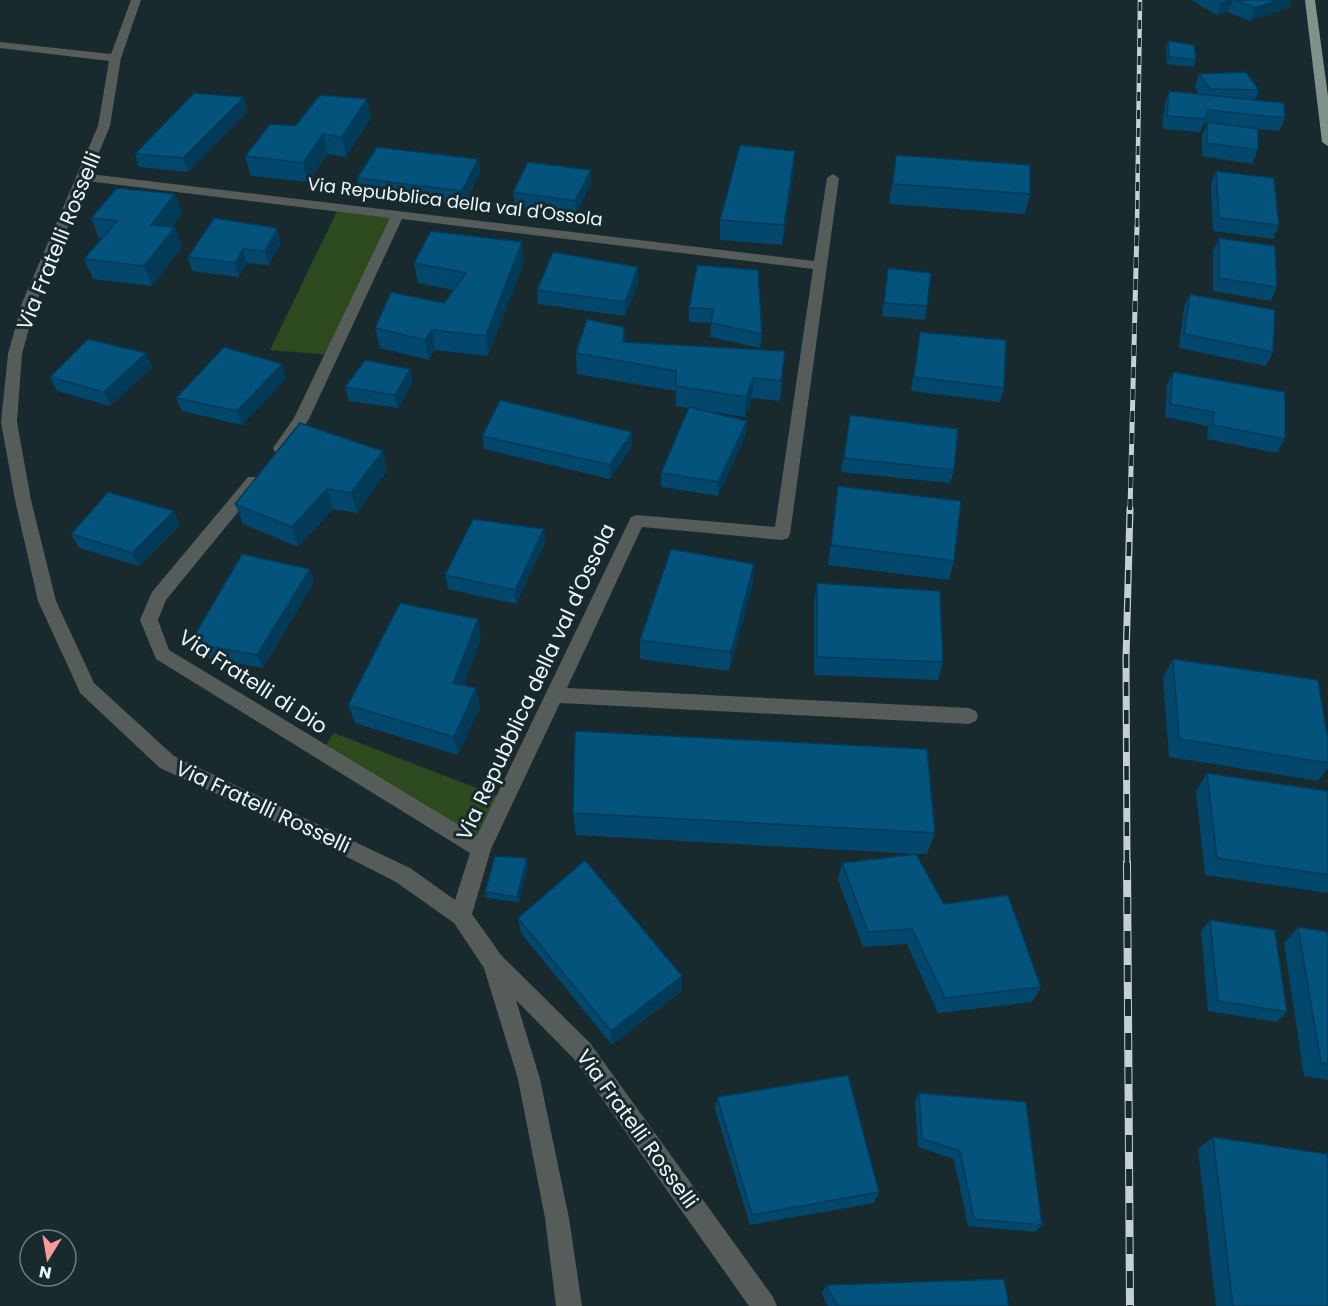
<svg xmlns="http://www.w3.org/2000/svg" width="1328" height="1306" viewBox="0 0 1328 1306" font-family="Poppins,sans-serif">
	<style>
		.green { fill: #2c4a1e }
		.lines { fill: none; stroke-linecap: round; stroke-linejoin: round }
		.minor { fill: #555c5a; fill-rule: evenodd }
		.major { fill: #81928c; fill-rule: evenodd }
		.rail-far3-casing { stroke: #c4d1d3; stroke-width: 4.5 }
		.rail-far2-casing { stroke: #c4d1d3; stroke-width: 5 }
		.rail-far1-casing { stroke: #c4d1d3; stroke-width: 7 }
		.rail-casing { stroke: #c4d1d3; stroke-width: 8 }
		.rail-far3 { stroke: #182a2d; stroke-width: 3; stroke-dasharray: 9; stroke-linecap: butt }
		.rail-far2 { stroke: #182a2d; stroke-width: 4; stroke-dasharray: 11; stroke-linecap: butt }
		.rail-far1 { stroke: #182a2d; stroke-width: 4.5; stroke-dasharray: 14; stroke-linecap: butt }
		.rail { stroke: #182a2d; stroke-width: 6; stroke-dasharray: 17; stroke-linecap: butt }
		.wall { fill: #03476c }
		.shaded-wall { fill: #023a58 }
		.building { fill: #03537d; stroke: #023a58; stroke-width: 1.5 }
		.labels { text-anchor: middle; stroke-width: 6; stroke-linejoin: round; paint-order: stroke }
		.far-street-label { font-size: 18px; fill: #eaf6f7; stroke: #182a2d }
		.street-label { font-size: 21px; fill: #eaf6f7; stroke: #182a2d }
	</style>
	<rect width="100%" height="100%" fill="#182a2d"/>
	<g class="green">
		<polygon points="339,207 398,214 332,355 270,350"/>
		<polygon points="334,733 505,799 481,849 321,752"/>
	</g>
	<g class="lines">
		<path class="minor" d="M131 0H141L121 58 110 126 90 174 814 261 827 178 833 174 839 178 790 534 788 538 782 540 642 527 567 688 969 708 976 711 978 716 976 721 969 724 560 703 491 849 472 914 501 955 590 1043 773 1297 777 1306H749L574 1059 516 1000 540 1079 569 1218 582 1306H556L545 1218 518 1079 484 968 454 923 396 882 302 834 160 768 80 693 78 688 38 601 15 500 1 422 8 354 22 303 98 126 109 61 0 48V42L111 54ZM87 181 390 218 294 418 273 448 275 452H287L309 419 402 219 813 269 775 527 637 515 631 517 477 836 169 650 158 620 166 600 260 485 262 481 260 477H248L152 592 140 620 156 659 470 853 455 900 410 868 174 756 94 683 56 601 31 500 17 422 22 354 36 303Z"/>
		<polygon class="major" points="1305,0 1315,0 1328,96 1328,146 1322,142"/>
		<defs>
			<polyline id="rail-far3" points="1137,227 1140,0"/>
			<polyline id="rail-far2" points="1130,510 1137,226"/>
			<polyline id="rail-far1" points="1127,864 1126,659 1130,509"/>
			<polyline id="rail" points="1127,863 1130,1306"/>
		</defs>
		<use href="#rail-far3" class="rail-far3-casing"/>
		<use href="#rail-far2" class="rail-far2-casing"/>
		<use href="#rail-far1" class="rail-far1-casing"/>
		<use href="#rail" class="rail-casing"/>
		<use href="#rail-far3" class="rail-far3"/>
		<use href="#rail-far2" class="rail-far2"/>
		<use href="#rail-far1" class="rail-far1"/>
		<use href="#rail" class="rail"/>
	</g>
	<g class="wall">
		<polygon points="1193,0 1292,0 1289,8 1250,21 1228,12 1217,15 1193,1"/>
		<polygon points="1168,41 1196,60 1194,67 1167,64 1166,47"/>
		<polygon points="1199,74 1259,90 1255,100 1285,118 1279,131 1258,129 1258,150 1252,164 1202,156 1202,135 1207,124 1204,123 1200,132 1162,129 1165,104 1169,91 1199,94 1195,87"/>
		<polygon points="248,111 188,172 139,167 135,154"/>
		<polygon points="371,118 346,157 328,154 308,182 251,176 245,156 295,126"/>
		<polygon points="896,155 1030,194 1025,214 889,204"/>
		<polygon points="478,159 480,173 464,205 360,192 357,178"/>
		<polygon points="591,170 591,183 576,214 515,206 513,192"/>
		<polygon points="794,170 782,245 720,240 720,220"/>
		<polygon points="1216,171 1279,225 1273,239 1213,231 1211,184"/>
		<polygon points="175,194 182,214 172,227 182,247 152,286 93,279 84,259 102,238 99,238 91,218"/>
		<polygon points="277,228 281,242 269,265 247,263 239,277 192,271 188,257"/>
		<polygon points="1219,238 1277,287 1271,301 1213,291 1213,251"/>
		<polygon points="524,262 488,356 435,350 429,360 380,348 375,328 444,303 453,290 418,283 414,263"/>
		<polygon points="697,265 762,334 760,348 710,337 711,323 689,322 689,308"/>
		<polygon points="888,268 927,306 925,320 882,316"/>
		<polygon points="639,281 625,316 538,304 537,290"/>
		<polygon points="1190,294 1273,352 1266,366 1179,348 1184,307"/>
		<polygon points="624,327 625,342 783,371 780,401 752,398 745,417 707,411 747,421 746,434 718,496 661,487 661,473 689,408 676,406 676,391 577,374 576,353"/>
		<polygon points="920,332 1004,388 1000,402 911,391"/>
		<polygon points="146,353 152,367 110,406 57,391 50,377"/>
		<polygon points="282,364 286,378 242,425 182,411 176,398"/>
		<polygon points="410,369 413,382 398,408 349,401 345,387"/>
		<polygon points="1173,372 1285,439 1277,453 1207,439 1208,426 1165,417 1167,385"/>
		<polygon points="850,415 954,470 950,483 841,472"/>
		<polygon points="632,432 632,446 610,479 484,449 482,436"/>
		<polygon points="387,471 357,513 333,509 298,547 243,524 235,504"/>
		<polygon points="838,486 954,561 949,580 828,565"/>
		<polygon points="180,525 139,566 79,548 71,534"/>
		<polygon points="545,543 516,604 448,589 445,575"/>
		<polygon points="314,582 263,668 197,656 190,643"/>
		<polygon points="817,583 943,662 938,680 814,675 814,603"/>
		<polygon points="753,584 729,671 640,659 640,640"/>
		<polygon points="481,638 464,685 476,688 480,707 458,755 355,723 348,705"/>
		<polygon points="1173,659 1328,740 1328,768 1318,781 1169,757 1163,678"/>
		<polygon points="1207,773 1328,791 1328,893 1205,875 1196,791"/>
		<polygon points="573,813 935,833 927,854 916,854 944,904 1041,987 1032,1002 938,1013 907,944 863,947 838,880 842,863 915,854 576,835"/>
		<polygon points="527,858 528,864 519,902 487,898 485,892"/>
		<polygon points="518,918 682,991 612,1045 521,933"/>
		<polygon points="1210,920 1287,1012 1276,1022 1208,1011 1201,931"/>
		<polygon points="1298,927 1328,932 1328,1080 1304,1076 1284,943"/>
		<polygon points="919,1093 1042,1225 1035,1232 968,1226 954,1159 918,1147 915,1102"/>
		<polygon points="717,1097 879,1192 874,1203 750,1225 715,1109"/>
		<polygon points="1213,1137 1328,1306 1216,1306 1198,1149"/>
		<polygon points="826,1285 1009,1306 828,1306 822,1294"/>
	</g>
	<g class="shaded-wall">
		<polygon points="1228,0 1233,0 1228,12 1217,15 1221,2"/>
		<polygon points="1279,0 1292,0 1289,8 1250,21 1255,8"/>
		<polygon points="244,97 248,111 188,172 183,158"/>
		<polygon points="367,99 371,118 346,157 342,137"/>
		<polygon points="323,134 328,154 308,182 303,163"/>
		<polygon points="795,151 794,170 782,245 784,225"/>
		<polygon points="478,159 480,173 464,205 462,191"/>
		<polygon points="591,170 591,183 576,214 575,201"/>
		<polygon points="175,194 182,214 158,244 151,225"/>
		<polygon points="175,227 182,247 152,286 144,266"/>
		<polygon points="277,228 281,242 269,265 265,251"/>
		<polygon points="522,242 524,262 488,356 486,336"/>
		<polygon points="243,249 247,263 239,277 235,263"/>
		<polygon points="638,267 639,281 625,316 625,302"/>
		<polygon points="432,330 435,350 429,360 425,340"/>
		<polygon points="146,353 152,367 110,406 104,392"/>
		<polygon points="282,364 286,378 242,425 237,411"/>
		<polygon points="410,369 413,382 398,408 395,395"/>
		<polygon points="753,378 752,398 745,417 746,397"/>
		<polygon points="747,421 746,434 718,496 718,482"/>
		<polygon points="632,432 632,446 610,479 610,465"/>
		<polygon points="383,451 387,471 357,513 351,493"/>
		<polygon points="327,489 333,509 298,547 292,527"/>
		<polygon points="174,511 180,525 139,566 132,553"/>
		<polygon points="544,529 545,543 516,604 515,590"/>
		<polygon points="754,564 753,584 729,671 731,652"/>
		<polygon points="310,569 314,582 263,668 257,655"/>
		<polygon points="478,619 481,638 458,702 453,683"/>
		<polygon points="476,688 480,707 458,755 454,737"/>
		<polygon points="527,858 528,864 519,902 517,897"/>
		<polygon points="682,976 682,991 612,1045 611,1031"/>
	</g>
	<g class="building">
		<polygon points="1236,0 1279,0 1255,8"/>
		<polygon points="1168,41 1194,45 1196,60 1169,57"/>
		<polygon points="1246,72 1259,90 1210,89 1199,74"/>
		<polygon points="1169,91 1284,103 1285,118 1208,110 1205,119 1167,116"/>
		<polygon points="194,93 244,97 183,158 135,154"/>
		<polygon points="320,95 367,99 342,137 323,134 303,163 245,156 270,124 295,126"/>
		<polygon points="1207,122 1258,129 1258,150 1207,143"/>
		<polygon points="740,145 795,151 784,225 720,220"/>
		<polygon points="377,147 478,159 462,191 357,178"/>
		<polygon points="896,155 1030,165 1030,194 893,184"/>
		<polygon points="528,162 591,170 575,201 513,192"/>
		<polygon points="1216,171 1274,178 1279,225 1219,218"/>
		<polygon points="117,188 175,194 151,225 175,227 144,266 84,259 117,221 91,218"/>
		<polygon points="214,218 277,228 265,251 243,249 235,263 188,257"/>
		<polygon points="431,231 522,242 486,336 432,330 425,340 375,328 391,292 444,303 466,273 414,263"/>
		<polygon points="1219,238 1275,246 1277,287 1219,278"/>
		<polygon points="553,252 638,267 625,302 537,290"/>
		<polygon points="697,265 758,270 762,334 711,323 713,309 689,308"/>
		<polygon points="888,268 931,273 927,306 884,303"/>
		<polygon points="1190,294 1275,310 1273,352 1184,334"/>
		<polygon points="587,319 624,327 623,342 785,351 781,381 753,378 746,397 676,386 676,371 576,353"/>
		<polygon points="920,332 1006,340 1004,388 914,377"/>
		<polygon points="88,339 146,353 104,392 50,377"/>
		<polygon points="224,347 282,364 237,411 176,398"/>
		<polygon points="365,360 410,369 395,395 345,387"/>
		<polygon points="1173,372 1285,392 1285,439 1213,425 1214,412 1170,404"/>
		<polygon points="500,400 632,432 610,465 482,436"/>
		<polygon points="689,407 747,421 718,482 661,473"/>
		<polygon points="850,415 958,429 954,470 844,458"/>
		<polygon points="300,423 383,451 351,493 327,489 292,527 235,504"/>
		<polygon points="838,486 961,501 954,561 831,545"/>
		<polygon points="108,492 174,511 132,553 71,534"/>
		<polygon points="473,519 544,529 515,590 445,575"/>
		<polygon points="671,549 754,564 731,652 640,640"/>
		<polygon points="242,554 310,569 257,655 190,643"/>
		<polygon points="817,583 940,591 943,662 817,657"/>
		<polygon points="400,603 478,619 453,683 476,688 454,737 348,705"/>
		<polygon points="1173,659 1318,680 1328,740 1328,763 1179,739"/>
		<polygon points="575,731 927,749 935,833 573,813"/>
		<polygon points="1207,773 1328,791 1328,875 1217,858"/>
		<polygon points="916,854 944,904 1008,895 1041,987 945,998 912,929 868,932 842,863"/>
		<polygon points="495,856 527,858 517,897 485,892"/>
		<polygon points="585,860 682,976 611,1031 518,918"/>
		<polygon points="1210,920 1275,930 1287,1012 1218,1001"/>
		<polygon points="1298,927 1328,932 1328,1064 1321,1063"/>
		<polygon points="848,1075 879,1192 752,1215 717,1097"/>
		<polygon points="919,1093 1026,1102 1042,1225 974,1219 960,1151 922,1139"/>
		<polygon points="1213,1137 1328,1154 1328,1306 1233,1306"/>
		<polygon points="1004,1279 1009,1306 838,1306 826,1285"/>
	</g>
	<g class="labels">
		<g class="far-street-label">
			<text transform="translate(455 202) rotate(7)" y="6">Via Repubblica della val d'Ossola</text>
		</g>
		<g class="street-label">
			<text transform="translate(59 241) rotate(-68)" y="7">Via Fratelli Rosselli</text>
			<text transform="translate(253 682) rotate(33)" y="7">Via Fratelli di Dio</text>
			<text transform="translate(536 682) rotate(-65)" y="7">Via Repubblica della val d'Ossola</text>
			<text transform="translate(263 807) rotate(25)" y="7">Via Fratelli Rosselli</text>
			<text transform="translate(637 1129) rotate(54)" y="7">Via Fratelli Rosselli</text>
		</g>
	</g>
	<g transform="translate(48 1258) rotate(191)"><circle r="28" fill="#182a2d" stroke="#6c7c7e" stroke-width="1.5"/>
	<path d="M0-4.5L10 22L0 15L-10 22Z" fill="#f59b99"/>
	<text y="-9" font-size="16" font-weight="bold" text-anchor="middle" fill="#eaf6f7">N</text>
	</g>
</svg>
